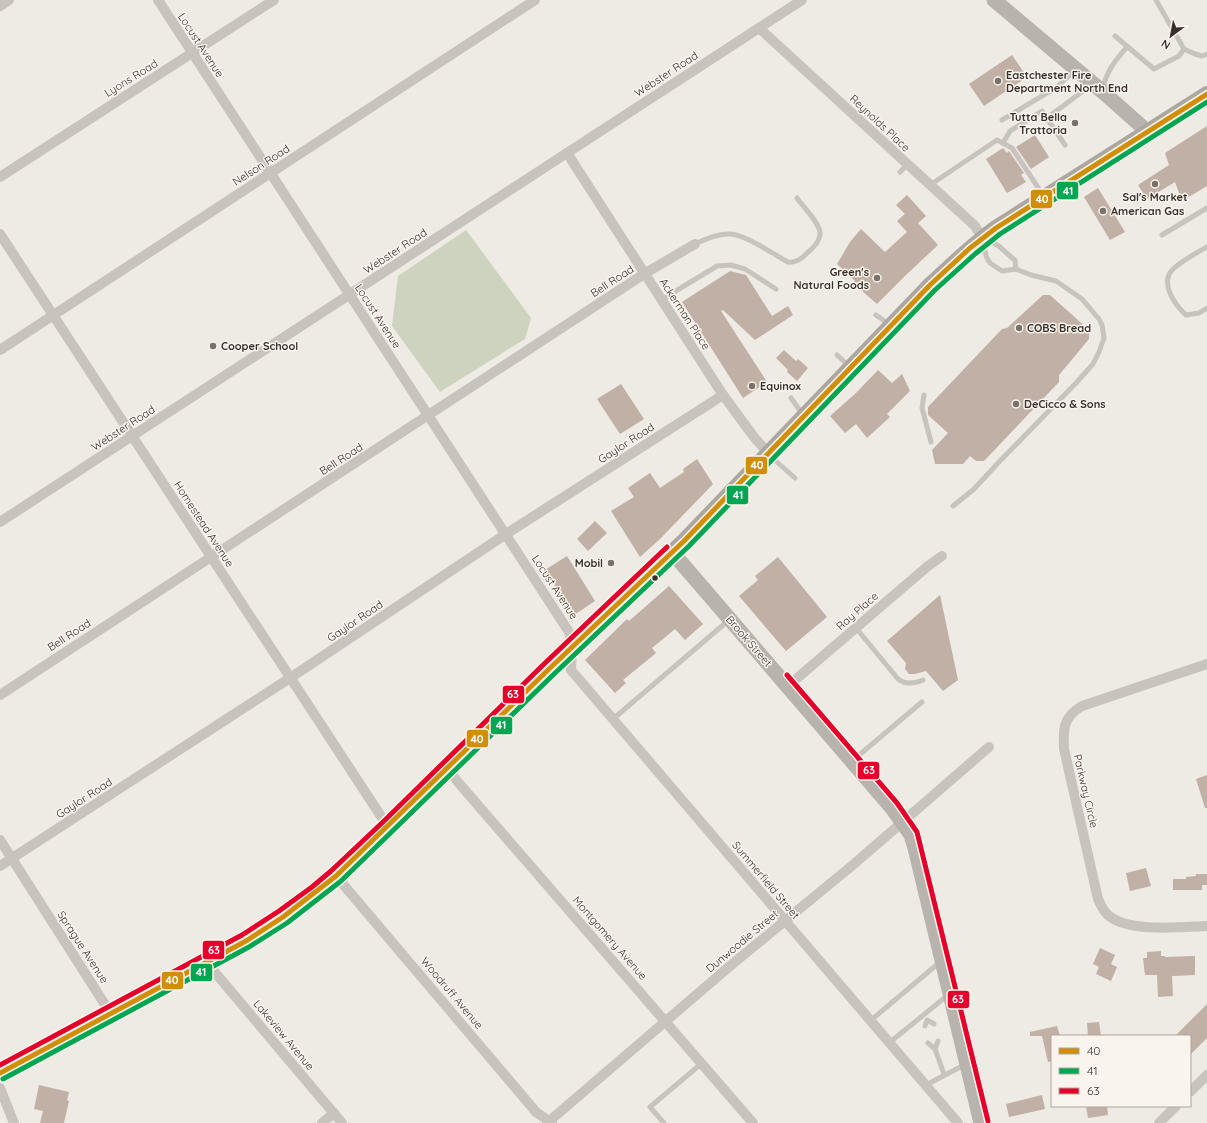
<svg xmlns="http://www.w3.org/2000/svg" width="1207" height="1123" viewBox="0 0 1207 1123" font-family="Quicksand,sans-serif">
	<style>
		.green { fill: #ced3bf }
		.building { fill: #c1b0a6 }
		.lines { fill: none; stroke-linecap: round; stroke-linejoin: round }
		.lane { stroke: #c8c3bd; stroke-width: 5 }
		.street { stroke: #c8c3bd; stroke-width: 10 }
		.secondary { stroke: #b8b3ad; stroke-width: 15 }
		.primary { stroke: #ada7a2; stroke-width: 16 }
		.bus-1-casing { stroke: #faf5ec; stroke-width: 8 }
		.bus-2-casing { stroke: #faf5ec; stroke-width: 8 }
		.bus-3-casing { stroke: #faf5ec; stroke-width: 8 }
		.bus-1 { stroke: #d18e09; stroke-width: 5 }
		.bus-2 { stroke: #00a651; stroke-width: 5 }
		.bus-3 { stroke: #e4002b; stroke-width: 5 }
		.poi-dot { fill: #78716c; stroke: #faf5ec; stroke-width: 1.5 }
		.bus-dot { fill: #39302b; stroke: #faf5ec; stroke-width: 1.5 }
		.labels { text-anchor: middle; stroke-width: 3; stroke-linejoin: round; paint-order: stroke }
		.street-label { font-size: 11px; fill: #39302b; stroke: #faf5ec }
		.poi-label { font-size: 11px; font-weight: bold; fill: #39302b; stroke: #faf5ec; text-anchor: start }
		.line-badge { stroke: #faf5ec; stroke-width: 1.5 }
		.badge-label { font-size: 11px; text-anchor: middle; font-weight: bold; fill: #fff }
	</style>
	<rect width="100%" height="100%" fill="#eeeae4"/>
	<polygon class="green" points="466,230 531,318 525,339 440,392 392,326 398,276"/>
	<g class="building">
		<polygon points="1012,55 1027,77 984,106 969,84"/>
		<polygon points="1207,126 1207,186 1182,201 1175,182 1147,199 1138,185 1169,165 1165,153"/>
		<polygon points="1035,135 1049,157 1031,169 1016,147"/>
		<polygon points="1003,148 1007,153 1009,151 1024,173 1021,175 1026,182 1007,193 986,159"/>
		<polygon points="1098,188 1125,232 1110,240 1084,197"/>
		<polygon points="907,195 926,216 918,223 938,245 907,274 877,304 853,283 855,281 837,264 850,242 861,229 885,252 907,232 897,221 905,214 896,205"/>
		<polygon points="730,271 746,275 772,316 788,306 793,315 755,340 723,310 721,311 767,382 743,398 682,302"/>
		<polygon points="1043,295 1050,295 1089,330 1089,339 1059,375 1059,382 984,461 976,461 970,456 963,464 935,464 932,450 948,433 928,415 928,407 1002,329 1007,328"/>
		<polygon points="784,350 796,361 798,359 808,368 797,381 787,372 788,370 776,358"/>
		<polygon points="878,370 892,383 902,374 910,391 887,414 890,417 867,438 856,424 845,433 830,416 856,393"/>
		<polygon points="621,384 644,419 620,434 597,399"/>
		<polygon points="697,459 713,484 660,539 640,557 611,511 634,497 628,488 650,473 660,488 684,472 683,469"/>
		<polygon points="595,521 607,533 588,551 577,539"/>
		<polygon points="567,556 595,601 574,615 545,570"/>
		<polygon points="778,557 827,617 786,651 739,596 758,580 755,576"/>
		<polygon points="669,586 703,624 685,640 675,629 652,648 656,653 623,680 626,683 615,693 585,660 627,619 629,621"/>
		<polygon points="940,595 958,680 943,691 926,671 915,674 909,674 905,669 906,663 887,641"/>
		<polygon points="1207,775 1207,808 1205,808 1196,779"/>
		<polygon points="1146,868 1151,886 1130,891 1126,873"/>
		<polygon points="1196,874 1207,874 1207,885 1202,885 1202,890 1173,890 1173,879 1186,879 1186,877 1196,876"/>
		<polygon points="1100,948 1115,955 1111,964 1117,967 1111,981 1096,974 1099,967 1093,964"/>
		<polygon points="1161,951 1161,956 1165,956 1165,957 1195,956 1195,975 1172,976 1173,996 1158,997 1157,975 1145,975 1143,958 1147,958 1147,952"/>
		<polygon points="1207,1004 1207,1038 1190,1055 1190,1036 1175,1036"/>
		<polygon points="1099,1022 1101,1036 1088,1036 1087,1023"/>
		<polygon points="1057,1026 1060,1036 1052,1036 1052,1061 1048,1062 1042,1036 1030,1036 1030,1032"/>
		<polygon points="39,1085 69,1092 67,1100 69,1101 64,1123 40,1123 43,1111 34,1109"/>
		<polygon points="1042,1095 1045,1109 1009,1117 1006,1104"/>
		<polygon points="1086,1106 1107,1106 1108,1115 1088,1118"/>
	</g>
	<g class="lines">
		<g class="lane">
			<polyline points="1156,0 1184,49 1195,54 1202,56 1207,54"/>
			<polyline points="1115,36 1154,69 1179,56 1184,49"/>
			<path d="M1103 89C1106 71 1116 60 1127 47"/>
			<polyline points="1047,118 1091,85"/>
			<polyline points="1002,120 1057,87 1075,70"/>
			<polyline points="1003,143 1010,131 1042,111 1065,145"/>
			<polyline points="900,172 908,164"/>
			<polyline points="930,185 997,140 1012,148 1043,195"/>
			<polyline points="1162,235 1207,208"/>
			<path d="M985 239C991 242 998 244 1002 249 1007 253 1009 256 1015 260L1016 269"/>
			<path d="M695 244C706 239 719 233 731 234 748 236 773 254 788 262 796 263 802 259 807 253 812 249 819 242 820 235 822 225 803 207 797 198"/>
			<path d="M1207 247C1196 253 1183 260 1173 269 1159 283 1175 305 1186 315L1199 313 1207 308"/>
			<polyline points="661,300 717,266 731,265 745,269 776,289"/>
			<polyline points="876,315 890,325"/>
			<polyline points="837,355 849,366"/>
			<polyline points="924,395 922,408 931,442"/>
			<polyline points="791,398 803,415"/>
			<polyline points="769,455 795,478"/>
			<polyline points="953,506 974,489 999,462 1077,382 1093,364 1099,352 1104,338 1102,325 1099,319 1082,299 1056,281 1031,275 1016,269 1002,271 990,263 988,260 986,256 983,241"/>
			<path d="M856 628 898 679C906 685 914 684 923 680"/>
			<polyline points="613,719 729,620"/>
			<polyline points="852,761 922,702"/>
			<polyline points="870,1021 940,962"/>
			<polyline points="925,1026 927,1020 934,1024"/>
			<polyline points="938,1041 935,1049 944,1074"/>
			<polyline points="889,1043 948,995"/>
			<polyline points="928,1043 935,1049"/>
			<polyline points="926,1085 966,1064"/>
			<polyline points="664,1123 650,1107 702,1063"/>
		</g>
		<g class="street">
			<polyline points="158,0 569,632 572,647 571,670 958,1123"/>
			<polyline points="0,6 9,0"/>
			<polyline points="759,28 975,226 982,238"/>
			<polyline points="567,153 723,395 754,437 768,453"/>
			<polyline points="0,177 274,0"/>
			<polyline points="0,234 388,827"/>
			<polyline points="0,350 535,0"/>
			<polyline points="0,522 802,0"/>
			<path d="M1207 664 1082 706C1063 717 1063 729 1064 749L1098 899C1101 905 1103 911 1108 915 1128 933 1181 927 1207 926"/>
			<polyline points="788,686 928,566 942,556"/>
			<polyline points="0,695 644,274 695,244"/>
			<polyline points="448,768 457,781 753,1123"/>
			<polyline points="0,840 111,1014"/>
			<polyline points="0,866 290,678 506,534 723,395"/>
			<polyline points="336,876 536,1112 552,1123"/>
			<polyline points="207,963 342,1123"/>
			<polyline points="0,1088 14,1123"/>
			<polyline points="1190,1092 1207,1075"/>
			<polyline points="322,1123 334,1113"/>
			<polyline points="547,1123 730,966 854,864 989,747"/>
			<polyline points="1159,1123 1176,1106"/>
		</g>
		<g class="secondary">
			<polyline points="994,0 1103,92 1148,132"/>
			<polyline points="672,552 892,808 911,835 915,848 981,1123"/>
		</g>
		<path class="primary" d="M0 1073 207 963 246 941 283 917 336 876 548 670 684 541 930 285C952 265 972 245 996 228L1207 94"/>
		<defs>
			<polyline id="bus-1" points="0,1073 246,941 283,917 336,876 548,670 684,541 930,285 970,248 996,228 1207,94"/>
			<polyline id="bus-2" points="3,1079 249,947 287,923 341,881 553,675 689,546 935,290 975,254 1000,234 1207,102"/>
			<g id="bus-3">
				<polyline points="787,675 897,803 917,832 988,1121"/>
				<polyline points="0,1065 242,935 279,911 312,887 331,871 383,822 543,665 667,547"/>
			</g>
		</defs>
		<use href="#bus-1" class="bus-1-casing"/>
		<use href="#bus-2" class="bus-2-casing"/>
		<use href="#bus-3" class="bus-3-casing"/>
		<use href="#bus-1" class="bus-1"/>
		<use href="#bus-2" class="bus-2"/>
		<use href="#bus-3" class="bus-3"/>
	</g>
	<g class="poi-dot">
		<circle cx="998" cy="81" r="4"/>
		<circle cx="1075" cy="123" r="4"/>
		<circle cx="1155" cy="184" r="4"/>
		<circle cx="1103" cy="211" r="4"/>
		<circle cx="877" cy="278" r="4"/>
		<circle cx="1019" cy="328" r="4"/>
		<circle cx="213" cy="346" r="4"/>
		<circle cx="752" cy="386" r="4"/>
		<circle cx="1016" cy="404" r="4"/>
		<circle cx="611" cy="563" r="4"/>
	</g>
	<circle class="bus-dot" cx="655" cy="578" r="3.5"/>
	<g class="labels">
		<g class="street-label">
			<text transform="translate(201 45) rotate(57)" y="4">Locust Avenue</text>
			<text transform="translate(666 74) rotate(-33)" y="4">Webster Road</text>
			<text transform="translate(131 78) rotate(-32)" y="4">Lyons Road</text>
			<text transform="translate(880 123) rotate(43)" y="4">Reynolds Place</text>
			<text transform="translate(261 165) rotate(-33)" y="4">Nelson Road</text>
			<text transform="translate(395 251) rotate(-33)" y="4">Webster Road</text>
			<text transform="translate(612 281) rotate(-33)" y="4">Bell Road</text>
			<text transform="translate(685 314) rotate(57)" y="4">Ackerman Place</text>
			<text transform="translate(378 316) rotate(57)" y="4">Locust Avenue</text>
			<text transform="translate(123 428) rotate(-33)" y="4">Webster Road</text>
			<text transform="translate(626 443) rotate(-33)" y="4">Gaylor Road</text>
			<text transform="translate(341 459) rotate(-33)" y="4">Bell Road</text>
			<text transform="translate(204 524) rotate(57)" y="4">Homestead Avenue</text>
			<text transform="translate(555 587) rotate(57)" y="4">Locust Avenue</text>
			<text transform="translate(857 611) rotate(-41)" y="4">Ray Place</text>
			<text transform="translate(355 621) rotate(-34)" y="4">Gaylor Road</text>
			<text transform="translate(69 635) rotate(-33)" y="4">Bell Road</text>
			<text transform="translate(749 641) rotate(49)" y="4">Brook Street</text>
			<text transform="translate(1086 791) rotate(77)" y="4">Parkway Circle</text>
			<text transform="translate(84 798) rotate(-33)" y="4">Gaylor Road</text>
			<text transform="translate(766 880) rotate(50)" y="4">Summerfield Street</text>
			<text transform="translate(610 938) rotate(49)" y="4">Montgomery Avenue</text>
			<text transform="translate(742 941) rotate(-40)" y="4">Dunwoodie Street</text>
			<text transform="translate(83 947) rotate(57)" y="4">Sprague Avenue</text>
			<text transform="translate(452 993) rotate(50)" y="4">Woodruff Avenue</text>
			<text transform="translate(284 1035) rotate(50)" y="4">Lakeview Avenue</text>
		</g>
		<g class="poi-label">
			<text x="1006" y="79">Eastchester Fire<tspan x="1006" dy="13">Department North End</tspan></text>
			<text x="1067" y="121" text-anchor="end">Tutta Bella<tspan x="1067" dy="13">Trattoria</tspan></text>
			<text x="1155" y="201" text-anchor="middle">Sal's Market</text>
			<text x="1111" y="215">American Gas</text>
			<text x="869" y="276" text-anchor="end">Green's<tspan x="869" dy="13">Natural Foods</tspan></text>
			<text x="1027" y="332">COBS Bread</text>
			<text x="221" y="350">Cooper School</text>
			<text x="760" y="390">Equinox</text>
			<text x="1024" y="408">DeCicco &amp; Sons</text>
			<text x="603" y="567" text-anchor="end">Mobil</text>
		</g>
	</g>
	<g class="line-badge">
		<rect x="1056" y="181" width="23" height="19" rx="4" fill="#00a651"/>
		<rect x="1030" y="189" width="23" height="20" rx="4" fill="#d18e09"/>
		<rect x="745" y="456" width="23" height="19" rx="4" fill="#d18e09"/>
		<rect x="726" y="485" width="23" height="20" rx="4" fill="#00a651"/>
		<rect x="502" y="685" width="23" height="19" rx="4" fill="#e4002b"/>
		<rect x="490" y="716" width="23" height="19" rx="4" fill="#00a651"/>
		<rect x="466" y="729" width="23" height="19" rx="4" fill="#d18e09"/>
		<rect x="857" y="761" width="23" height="19" rx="4" fill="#e4002b"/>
		<rect x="202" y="940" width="23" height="20" rx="4" fill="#e4002b"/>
		<rect x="190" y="963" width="23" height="19" rx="4" fill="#00a651"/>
		<rect x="161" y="971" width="23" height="19" rx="4" fill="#d18e09"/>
		<rect x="947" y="990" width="23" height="19" rx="4" fill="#e4002b"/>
	</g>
	<g class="badge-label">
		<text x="1068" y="195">41</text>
		<text x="1042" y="203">40</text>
		<text x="757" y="469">40</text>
		<text x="738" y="499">41</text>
		<text x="513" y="698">63</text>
		<text x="501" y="729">41</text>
		<text x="477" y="743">40</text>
		<text x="869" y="774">63</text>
		<text x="214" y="954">63</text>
		<text x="201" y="976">41</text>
		<text x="172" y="984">40</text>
		<text x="958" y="1003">63</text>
	</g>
	<rect x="1051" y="1035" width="140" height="72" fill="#faf5ec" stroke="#ada69f"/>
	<rect x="1059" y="1048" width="20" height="6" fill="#d18e09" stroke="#ada69f"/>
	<text x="1087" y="1055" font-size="12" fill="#39302b">40</text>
	<rect x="1059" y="1068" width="20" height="6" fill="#00a651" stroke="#ada69f"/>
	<text x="1087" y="1075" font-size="12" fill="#39302b">41</text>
	<rect x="1059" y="1088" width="20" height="6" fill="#e4002b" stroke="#ada69f"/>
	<text x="1087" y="1095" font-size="12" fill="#39302b">63</text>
	<g transform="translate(1171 36) rotate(212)" stroke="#faf5ec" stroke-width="3" paint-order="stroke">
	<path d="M0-3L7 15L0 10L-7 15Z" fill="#39302b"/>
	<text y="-6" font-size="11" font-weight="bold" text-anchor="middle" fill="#39302b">N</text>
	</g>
</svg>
